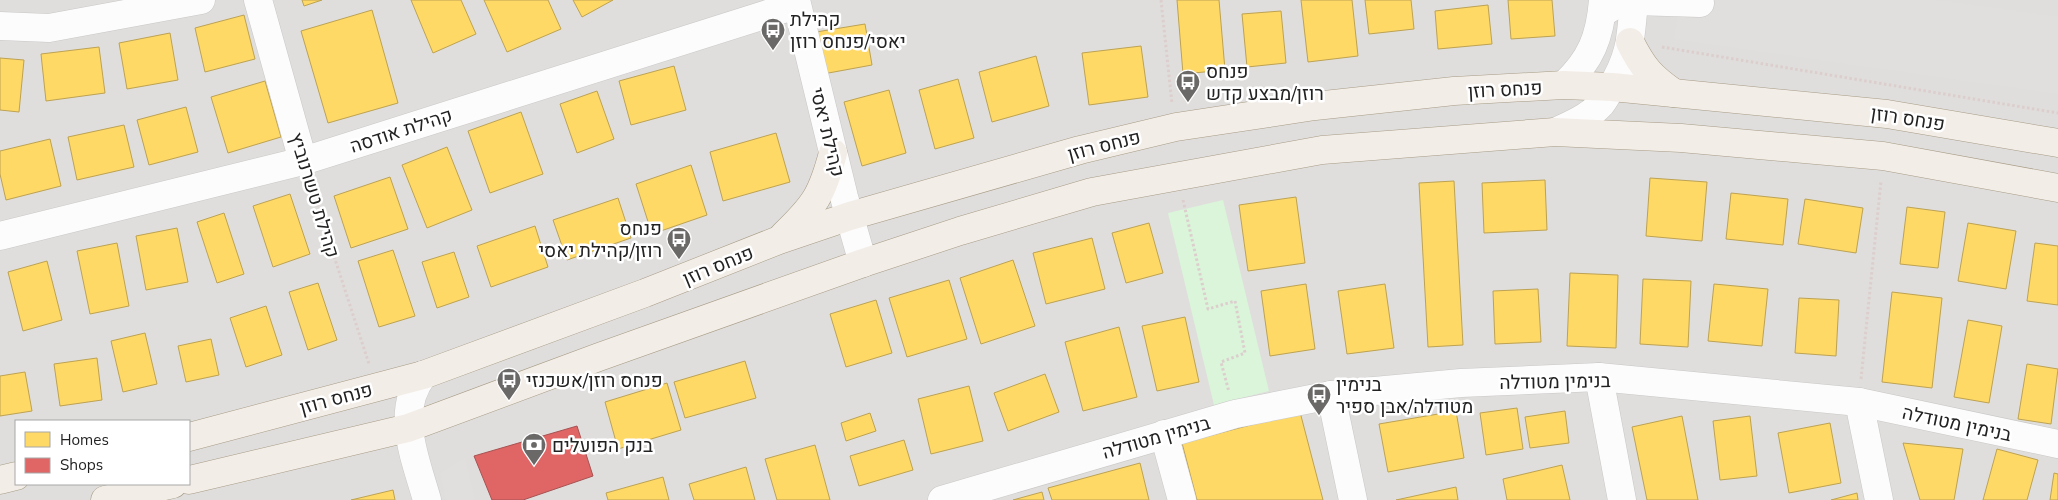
<svg xmlns="http://www.w3.org/2000/svg" width="2058" height="500" viewBox="0 0 2058 500" font-family="Mulish,Heebo,sans-serif">
	<style>
		.residential { fill: #dfdedc; fill-rule: evenodd }
		.park { fill: #daf5da }
		.parking { fill: #e0dfde }
		.homes { fill: #ffd966; stroke: #bda252 }
		.shops { fill: #e06666; stroke: #a75252 }
		.lines { fill: none; stroke-linecap: round; stroke-linejoin: round }
		.minor-casing { stroke: #c9c8c7; stroke-width: 29 }
		.major-casing { stroke: #a79c86; stroke-width: 29 }
		.path { stroke: #dccecd; stroke-width: 3; stroke-dasharray: 2.5 2.5; stroke-linecap: butt }
		.minor { stroke: #fdfcfc; stroke-width: 28 }
		.major { stroke: #f3ede7; stroke-width: 28 }
		.labels { text-anchor: middle; stroke-width: 5; stroke-linejoin: round; paint-order: stroke }
		.poi-label { font-size: 19px; fill: #222; stroke: #fff; text-anchor: start }
		.street-label { font-size: 19px; fill: #222; stroke: #fff }
	</style>
	<rect width="100%" height="100%" fill="#f0eeeb"/>
	<path class="residential" d="M0 0H2058V500H0ZM16 421H189V484H16Z"/>
	<polygon class="park" points="1223,200 1269,391 1214,405 1168,213"/>
	<g class="parking">
		<polygon points="1680,0 1938,0 2058,17 2058,94 1674,39"/>
		<polygon points="465,457 475,500 446,500 440,473"/>
	</g>
	<g class="homes">
		<polygon points="302,0 322,0 304,6"/>
		<polygon points="411,0 461,0 476,34 433,53"/>
		<polygon points="484,0 548,0 561,29 507,52"/>
		<polygon points="573,0 613,0 582,17"/>
		<polygon points="1177,0 1219,0 1225,70 1183,74"/>
		<polygon points="1301,0 1352,0 1358,56 1308,62"/>
		<polygon points="1365,0 1411,0 1414,29 1369,34"/>
		<polygon points="1508,0 1552,0 1555,36 1511,39"/>
		<polygon points="1488,5 1492,44 1438,49 1435,11"/>
		<polygon points="372,10 398,103 328,123 301,31"/>
		<polygon points="1281,11 1286,63 1247,67 1242,14"/>
		<polygon points="244,15 255,59 205,72 195,28"/>
		<polygon points="865,24 872,65 823,74 816,32"/>
		<polygon points="170,33 178,80 127,89 119,43"/>
		<polygon points="1141,46 1148,97 1089,105 1082,53"/>
		<polygon points="99,47 105,93 46,101 41,54"/>
		<polygon points="1036,56 1049,106 992,122 979,72"/>
		<polygon points="0,58 24,60 19,112 0,110"/>
		<polygon points="674,66 686,110 631,125 619,81"/>
		<polygon points="958,79 974,138 935,149 919,90"/>
		<polygon points="265,81 281,137 228,153 211,97"/>
		<polygon points="889,90 906,153 862,166 844,102"/>
		<polygon points="597,91 614,139 577,153 560,104"/>
		<polygon points="186,107 198,152 149,165 137,120"/>
		<polygon points="521,112 543,174 490,193 468,131"/>
		<polygon points="124,125 134,167 77,180 68,137"/>
		<polygon points="776,133 790,182 723,201 710,152"/>
		<polygon points="50,139 61,186 6,200 0,174 0,151"/>
		<polygon points="447,147 472,210 427,228 402,165"/>
		<polygon points="691,165 707,215 652,234 636,184"/>
		<polygon points="390,177 408,229 351,248 334,196"/>
		<polygon points="1650,178 1707,182 1702,241 1646,236"/>
		<polygon points="1545,180 1547,230 1484,233 1482,183"/>
		<polygon points="1454,181 1463,345 1428,347 1419,183"/>
		<polygon points="1731,193 1788,199 1783,245 1726,239"/>
		<polygon points="290,194 310,254 273,267 253,206"/>
		<polygon points="1296,197 1305,263 1248,271 1239,205"/>
		<polygon points="618,198 631,238 567,260 553,220"/>
		<polygon points="1805,199 1863,208 1856,253 1798,244"/>
		<polygon points="1907,207 1945,212 1938,268 1900,264"/>
		<polygon points="224,213 244,274 217,283 197,222"/>
		<polygon points="1149,223 1163,273 1126,283 1112,233"/>
		<polygon points="1968,223 2016,231 2006,289 1958,281"/>
		<polygon points="535,226 548,267 491,287 477,246"/>
		<polygon points="177,228 188,282 146,290 136,236"/>
		<polygon points="1092,238 1105,289 1046,304 1033,253"/>
		<polygon points="117,243 129,306 90,314 77,251"/>
		<polygon points="2035,243 2058,246 2058,305 2027,301"/>
		<polygon points="393,250 415,316 379,327 358,261"/>
		<polygon points="454,252 469,297 437,308 422,262"/>
		<polygon points="1013,260 1035,326 981,344 960,278"/>
		<polygon points="47,261 62,320 23,331 8,272"/>
		<polygon points="1570,273 1618,275 1616,348 1567,346"/>
		<polygon points="1643,279 1691,281 1688,347 1640,344"/>
		<polygon points="949,280 967,339 907,357 889,298"/>
		<polygon points="318,283 337,340 308,350 289,292"/>
		<polygon points="1306,284 1315,349 1270,356 1261,291"/>
		<polygon points="1385,284 1394,348 1347,354 1338,291"/>
		<polygon points="1714,284 1768,289 1762,346 1708,341"/>
		<polygon points="1538,289 1541,342 1495,344 1493,291"/>
		<polygon points="1892,292 1942,298 1932,388 1882,382"/>
		<polygon points="1799,298 1839,300 1836,356 1795,353"/>
		<polygon points="876,300 892,353 846,367 830,314"/>
		<polygon points="266,306 282,355 246,367 230,318"/>
		<polygon points="1185,317 1199,382 1157,391 1142,326"/>
		<polygon points="1968,320 2002,326 1989,403 1954,397"/>
		<polygon points="1119,327 1137,397 1083,411 1065,342"/>
		<polygon points="145,333 157,384 123,392 111,341"/>
		<polygon points="211,339 219,375 186,382 178,346"/>
		<polygon points="97,358 102,400 60,406 54,364"/>
		<polygon points="745,361 756,398 685,418 674,382"/>
		<polygon points="2027,364 2058,369 2051,424 2018,419"/>
		<polygon points="25,372 32,411 0,416 0,376"/>
		<polygon points="1045,374 1059,412 1008,431 994,393"/>
		<polygon points="667,383 681,430 618,449 605,402"/>
		<polygon points="969,386 983,441 931,454 918,399"/>
		<polygon points="1517,408 1523,449 1486,455 1480,413"/>
		<polygon points="1456,411 1464,458 1388,472 1379,424"/>
		<polygon points="1565,411 1569,443 1530,448 1525,417"/>
		<polygon points="1300,412 1323,500 1197,500 1182,443"/>
		<polygon points="870,413 876,431 846,441 841,423"/>
		<polygon points="1682,416 1698,500 1647,500 1632,427"/>
		<polygon points="1750,416 1757,476 1720,480 1713,421"/>
		<polygon points="1830,423 1841,483 1789,493 1778,433"/>
		<polygon points="904,440 913,470 859,486 850,456"/>
		<polygon points="1903,443 1963,449 1954,500 1920,500"/>
		<polygon points="815,445 830,500 777,500 765,459"/>
		<polygon points="1997,449 2038,460 2027,500 1983,500"/>
		<polygon points="1140,463 1149,500 1052,500 1048,488"/>
		<polygon points="1562,465 1570,500 1507,500 1503,479"/>
		<polygon points="746,467 755,500 694,500 689,484"/>
		<polygon points="2054,473 2058,474 2058,500 2050,500"/>
		<polygon points="663,477 669,500 608,500 606,493"/>
		<polygon points="1456,487 1458,500 1396,500"/>
		<polygon points="393,490 395,500 351,500"/>
		<polygon points="1042,492 1044,500 1013,500"/>
		<polygon points="1857,493 1858,500 1831,500"/>
	</g>
	<polygon class="shops" points="577,426 593,476 523,500 492,500 474,456"/>
	<g class="lines">
		<defs>
			<g id="minor">
				<polyline points="258,0 303,161"/>
				<polyline points="796,0 844,197 863,263"/>
				<polyline points="1602,13 1617,4 1634,1 1700,3"/>
				<polyline points="0,26 49,28 201,0"/>
				<path d="M1564 85C1591 60 1600 37 1603 0"/>
				<path d="M1555 132C1571 125 1589 117 1601 104 1605 99 1608 93 1611 88 1631 56 1631 36 1634 0"/>
				<polyline points="0,236 303,161 796,5"/>
				<path d="M423 375C394 412 416 460 427 500"/>
				<polyline points="1599,377 1622,500"/>
				<polyline points="1331,395 1353,500"/>
				<polyline points="1859,402 1879,500"/>
				<polyline points="1164,434 1182,500"/>
				<polyline points="942,500 1235,414 1331,395 1461,383 1599,377 1859,402 2058,444"/>
			</g>
			<g id="major">
				<path d="M1630 42C1643 68 1651 77 1674 93"/>
				<path d="M784 235C815 205 822 195 833 153"/>
				<polyline points="189,437 423,375 645,293 779,240 850,216 1080,150 1176,127 1315,106 1454,91 1564,85 1612,87 1887,114 2058,143"/>
				<polyline points="0,480 16,476"/>
				<polyline points="189,480 408,428 599,357 863,263 960,231 1092,192 1322,150 1555,132 1681,138 1883,156 2058,188"/>
				<polyline points="105,500 173,484"/>
			</g>
		</defs>
		<use href="#minor" class="minor-casing"/>
		<use href="#major" class="major-casing"/>
		<g class="path">
			<polyline points="1161,0 1172,104"/>
			<polyline points="1662,47 2058,113"/>
			<polyline points="311,185 369,364"/>
			<polyline points="1183,200 1208,309 1235,301 1245,353 1221,362 1229,392"/>
			<polyline points="1861,379 1881,181"/>
		</g>
		<use href="#minor" class="minor"/>
		<use href="#major" class="major"/>
	</g>
	<defs>
		<symbol id="bus-pin" viewBox="-11 -11 22 30"><path d="M0 17L-7.5 6A9.5 9.5 0 1 1 7.5 6Z" fill="#6a6968" stroke="#fff"/><path d="M-5-6H5V4H4V6H2V4H-2V6H-4V4H-5ZM-3.5-4V0h7V-4ZM-3.5 1.2v1.5H-2V1.2ZM2 1.2v1.5H3.5V1.2Z" fill="#fff"/></symbol>
		<symbol id="bank-pin" viewBox="-11 -11 22 30"><path d="M0 17L-7.5 6A9.5 9.5 0 1 1 7.5 6Z" fill="#6a6968" stroke="#fff"/><path d="M-6-4H6V4H-6ZM0-2.3a2.3 2.3 0 1 0 0 4.6a2.3 2.3 0 1 0 0-4.6Z" fill="#fff"/></symbol>
	</defs>
	<g fill-rule="evenodd">
		<use href="#bus-pin" x="759" y="16" width="28" height="38"/>
		<use href="#bus-pin" x="1174" y="68" width="28" height="38"/>
		<use href="#bus-pin" x="665" y="225" width="28" height="38"/>
		<use href="#bus-pin" x="495" y="366" width="28" height="38"/>
		<use href="#bus-pin" x="1305" y="381" width="28" height="38"/>
		<use href="#bank-pin" x="520" y="431" width="28" height="38"/>
	</g>
	<g class="labels">
		<g class="poi-label">
			<text x="790" y="26">קהילת<tspan x="790" dy="22">יאסי/פנחס רוזן</tspan></text>
			<text x="1206" y="78">פנחס<tspan x="1206" dy="22">רוזן/מבצע קדש</tspan></text>
			<text x="662" y="235" text-anchor="end">פנחס<tspan x="662" dy="22">רוזן/קהילת יאסי</tspan></text>
			<text x="526" y="387">פנחס רוזן/אשכנזי</text>
			<text x="1336" y="391">בנימין<tspan x="1336" dy="22">מטודלה/אבן ספיר</tspan></text>
			<text x="552" y="452">בנק הפועלים</text>
		</g>
		<g class="street-label">
			<text transform="translate(1505 89) rotate(-3)" y="7">פנחס רוזן</text>
			<text transform="translate(1908 118) rotate(9)" y="7">פנחס רוזן</text>
			<text transform="translate(401 130) rotate(-18)" y="7">קהילת אודסה</text>
			<text transform="translate(828 132) rotate(76)" y="7">קהילת יאסי</text>
			<text transform="translate(1104 145) rotate(-14)" y="7">פנחס רוזן</text>
			<text transform="translate(315 195) rotate(73)" y="7">קהילת טשרנוביץ</text>
			<text transform="translate(718 265) rotate(-22)" y="7">פנחס רוזן</text>
			<text transform="translate(1555 381) rotate(-1)" y="7">בנימין מטודלה</text>
			<text transform="translate(336 398) rotate(-15)" y="7">פנחס רוזן</text>
			<text transform="translate(1957 423) rotate(12)" y="7">בנימין מטודלה</text>
			<text transform="translate(1156 437) rotate(-16)" y="7">בנימין מטודלה</text>
		</g>
	</g>
	<rect x="15" y="420" width="175" height="65" fill="#ffffff" stroke="#a7a7a7"/>
	<rect x="25" y="432" width="25" height="15" fill="#ffd966" stroke="#a7a7a7"/>
	<text x="60" y="445" font-size="15" fill="#222222">Homes</text>
	<rect x="25" y="458" width="25" height="15" fill="#e06666" stroke="#a7a7a7"/>
	<text x="60" y="470" font-size="15" fill="#222222">Shops</text>
</svg>
